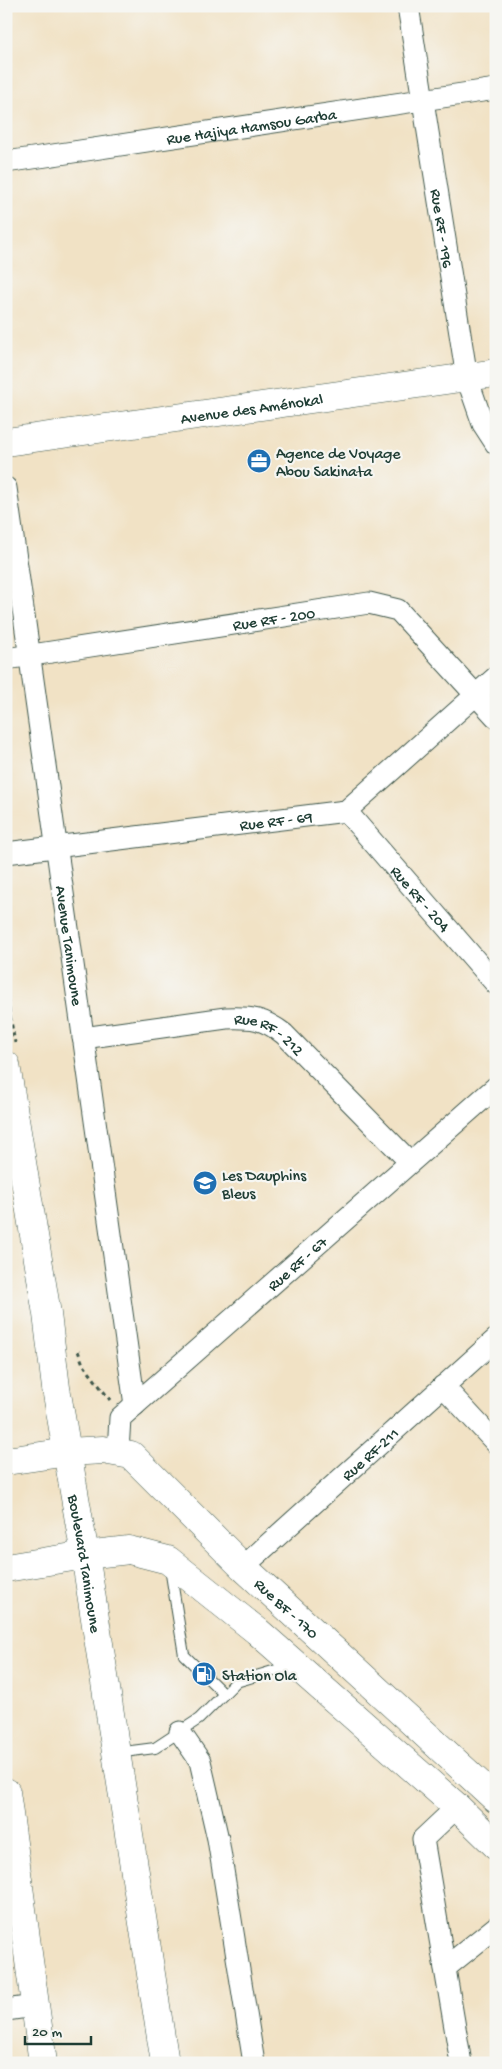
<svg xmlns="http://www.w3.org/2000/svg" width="502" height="2069" viewBox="0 0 502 2069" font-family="'Gochi Hand',sans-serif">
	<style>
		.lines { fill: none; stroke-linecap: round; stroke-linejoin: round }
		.service-casing { stroke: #3e564a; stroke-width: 12 }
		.minor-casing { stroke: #3e564a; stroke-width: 23 }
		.secondary-casing { stroke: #3e564a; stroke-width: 29 }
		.primary-casing { stroke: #3e564a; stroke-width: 29 }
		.path { stroke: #3e564a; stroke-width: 3; stroke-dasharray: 4 4; stroke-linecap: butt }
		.service { stroke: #fff; stroke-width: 10 }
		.minor { stroke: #fff; stroke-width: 21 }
		.secondary { stroke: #fff; stroke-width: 28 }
		.primary { stroke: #fff; stroke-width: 28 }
		.labels { text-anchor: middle; stroke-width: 4.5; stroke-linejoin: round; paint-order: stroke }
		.street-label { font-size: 16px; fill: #1f3d34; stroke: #f6f6f2 }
		.poi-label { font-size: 16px; fill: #1f3d34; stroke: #f6f6f2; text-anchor: start }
	</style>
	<rect width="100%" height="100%" fill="#f6f6f2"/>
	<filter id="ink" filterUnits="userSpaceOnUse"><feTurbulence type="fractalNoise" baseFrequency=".02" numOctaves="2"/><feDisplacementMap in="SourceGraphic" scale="10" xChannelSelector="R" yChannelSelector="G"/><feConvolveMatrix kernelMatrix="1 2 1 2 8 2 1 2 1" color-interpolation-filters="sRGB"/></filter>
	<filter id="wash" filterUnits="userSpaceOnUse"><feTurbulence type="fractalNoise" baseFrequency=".0096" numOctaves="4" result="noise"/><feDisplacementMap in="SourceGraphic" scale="20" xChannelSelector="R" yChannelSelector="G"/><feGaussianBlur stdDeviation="1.12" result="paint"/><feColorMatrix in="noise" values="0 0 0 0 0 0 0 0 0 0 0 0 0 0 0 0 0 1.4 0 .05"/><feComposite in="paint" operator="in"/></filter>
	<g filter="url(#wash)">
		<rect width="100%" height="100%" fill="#f1e2c5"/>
	</g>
	<g filter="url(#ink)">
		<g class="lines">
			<defs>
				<g id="service">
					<polyline points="170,1568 184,1655 224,1694"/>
					<polyline points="116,1753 155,1748 199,1719 236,1682 293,1665"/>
				</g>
				<g id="minor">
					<path id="s1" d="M408 6 467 378 483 424 496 444"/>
					<path id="s2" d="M6 162 496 89"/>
					<path id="s3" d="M6 488 135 1405"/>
					<path id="s4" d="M6 659 369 603 398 610 496 717"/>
					<path id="s5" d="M346 811 496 984"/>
					<path id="s6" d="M6 853 346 811 496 677"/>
					<path id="s7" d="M83 1038 226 1018C252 1017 263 1018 284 1034L410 1162"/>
					<polyline points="443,1386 496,1443"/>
					<path id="s8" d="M118 1451 120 1418 496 1087"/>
					<path id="s9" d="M243 1567 496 1339"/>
					<polyline points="180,1732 200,1761 218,1839 254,2063"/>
					<polyline points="457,1807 423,1839 461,2063"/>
					<polyline points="445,1968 496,1927"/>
					<polyline points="6,2010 34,2006"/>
				</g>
				<g id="secondary">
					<path id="s10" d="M6 442 496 373"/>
					<path id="s11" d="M68 1452 103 1450 131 1455 243 1567 496 1799"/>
					<polyline points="85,1555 129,1550 168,1560 257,1631 457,1807 496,1845"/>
				</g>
				<g id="primary">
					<path id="s12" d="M6 1065 47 1314 56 1388 85 1555 165 2063"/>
					<polyline points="6,1461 68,1452"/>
					<polyline points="6,1568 85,1555"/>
					<polyline points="6,1792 43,2063"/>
				</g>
			</defs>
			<use href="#service" class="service-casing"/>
			<use href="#minor" class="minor-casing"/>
			<use href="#secondary" class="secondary-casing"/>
			<use href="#primary" class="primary-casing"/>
			<g class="path">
				<polyline points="6,993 15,1043"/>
				<polyline points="78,1351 83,1364 110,1400"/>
			</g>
			<use href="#service" class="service"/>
			<use href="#minor" class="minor"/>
			<use href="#secondary" class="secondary"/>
			<use href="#primary" class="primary"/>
		</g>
	</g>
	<defs>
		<symbol id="office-disc" viewBox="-11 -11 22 22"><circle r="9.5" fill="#1f6fb2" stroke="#f6f6f2"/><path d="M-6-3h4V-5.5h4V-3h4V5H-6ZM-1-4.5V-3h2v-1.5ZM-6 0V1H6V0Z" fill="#fff"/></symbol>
		<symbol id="school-disc" viewBox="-11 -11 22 22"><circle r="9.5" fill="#1f6fb2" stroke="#f6f6f2"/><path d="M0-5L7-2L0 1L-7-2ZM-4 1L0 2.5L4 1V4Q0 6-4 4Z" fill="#fff"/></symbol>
		<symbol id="fuel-disc" viewBox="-11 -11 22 22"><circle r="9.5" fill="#1f6fb2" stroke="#f6f6f2"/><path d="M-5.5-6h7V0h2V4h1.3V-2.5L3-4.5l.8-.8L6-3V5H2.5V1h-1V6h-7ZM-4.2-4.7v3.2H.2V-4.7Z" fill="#fff"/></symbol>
	</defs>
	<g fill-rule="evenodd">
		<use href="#office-disc" x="245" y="447" width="28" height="28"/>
		<use href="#school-disc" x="191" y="1169" width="28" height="28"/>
		<use href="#fuel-disc" x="190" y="1660" width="28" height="28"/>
	</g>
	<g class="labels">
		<g class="street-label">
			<text dy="6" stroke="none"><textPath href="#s2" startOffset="248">Rue Hajiya Hamsou Garba</textPath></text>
			<text dy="6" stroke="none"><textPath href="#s1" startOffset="225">Rue RF - 196</textPath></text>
			<text dy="6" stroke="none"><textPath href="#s10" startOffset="248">Avenue des Aménokal</textPath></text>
			<text dy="6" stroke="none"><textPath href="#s4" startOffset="271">Rue RF - 200</textPath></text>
			<text dy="6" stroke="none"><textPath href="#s6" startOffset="272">Rue RF - 69</textPath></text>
			<text dy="6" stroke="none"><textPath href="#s5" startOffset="115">Rue RF - 204</textPath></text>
			<text dy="6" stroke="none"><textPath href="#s3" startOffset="462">Avenue Tanimoune</textPath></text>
			<text dy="6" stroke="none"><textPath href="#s7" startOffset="192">Rue RF - 212</textPath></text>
			<text dy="6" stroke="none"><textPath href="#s8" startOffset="268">Rue RF - 67</textPath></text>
			<text dy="6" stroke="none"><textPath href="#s9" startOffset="170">Rue RF-211</textPath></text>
			<text dy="6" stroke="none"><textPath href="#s12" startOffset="505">Boulevard Tanimoune</textPath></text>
			<text dy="6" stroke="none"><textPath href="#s11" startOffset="282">Rue BF - 170</textPath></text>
		</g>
		<g class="poi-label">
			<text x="276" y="458">Agence de Voyage<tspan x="276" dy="18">Abou Sakinata</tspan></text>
			<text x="222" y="1180">Les Dauphins<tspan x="222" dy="18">Bleus</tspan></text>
			<text x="222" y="1680">Station Ola</text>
		</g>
	</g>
	<rect width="502" height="2069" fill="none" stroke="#f6f6f2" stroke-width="25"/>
	<path d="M25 2036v8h66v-8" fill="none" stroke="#1f3d34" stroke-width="2.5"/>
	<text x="32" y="2036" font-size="15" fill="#1f3d34" stroke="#f6f6f2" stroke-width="4" paint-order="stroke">20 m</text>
</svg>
